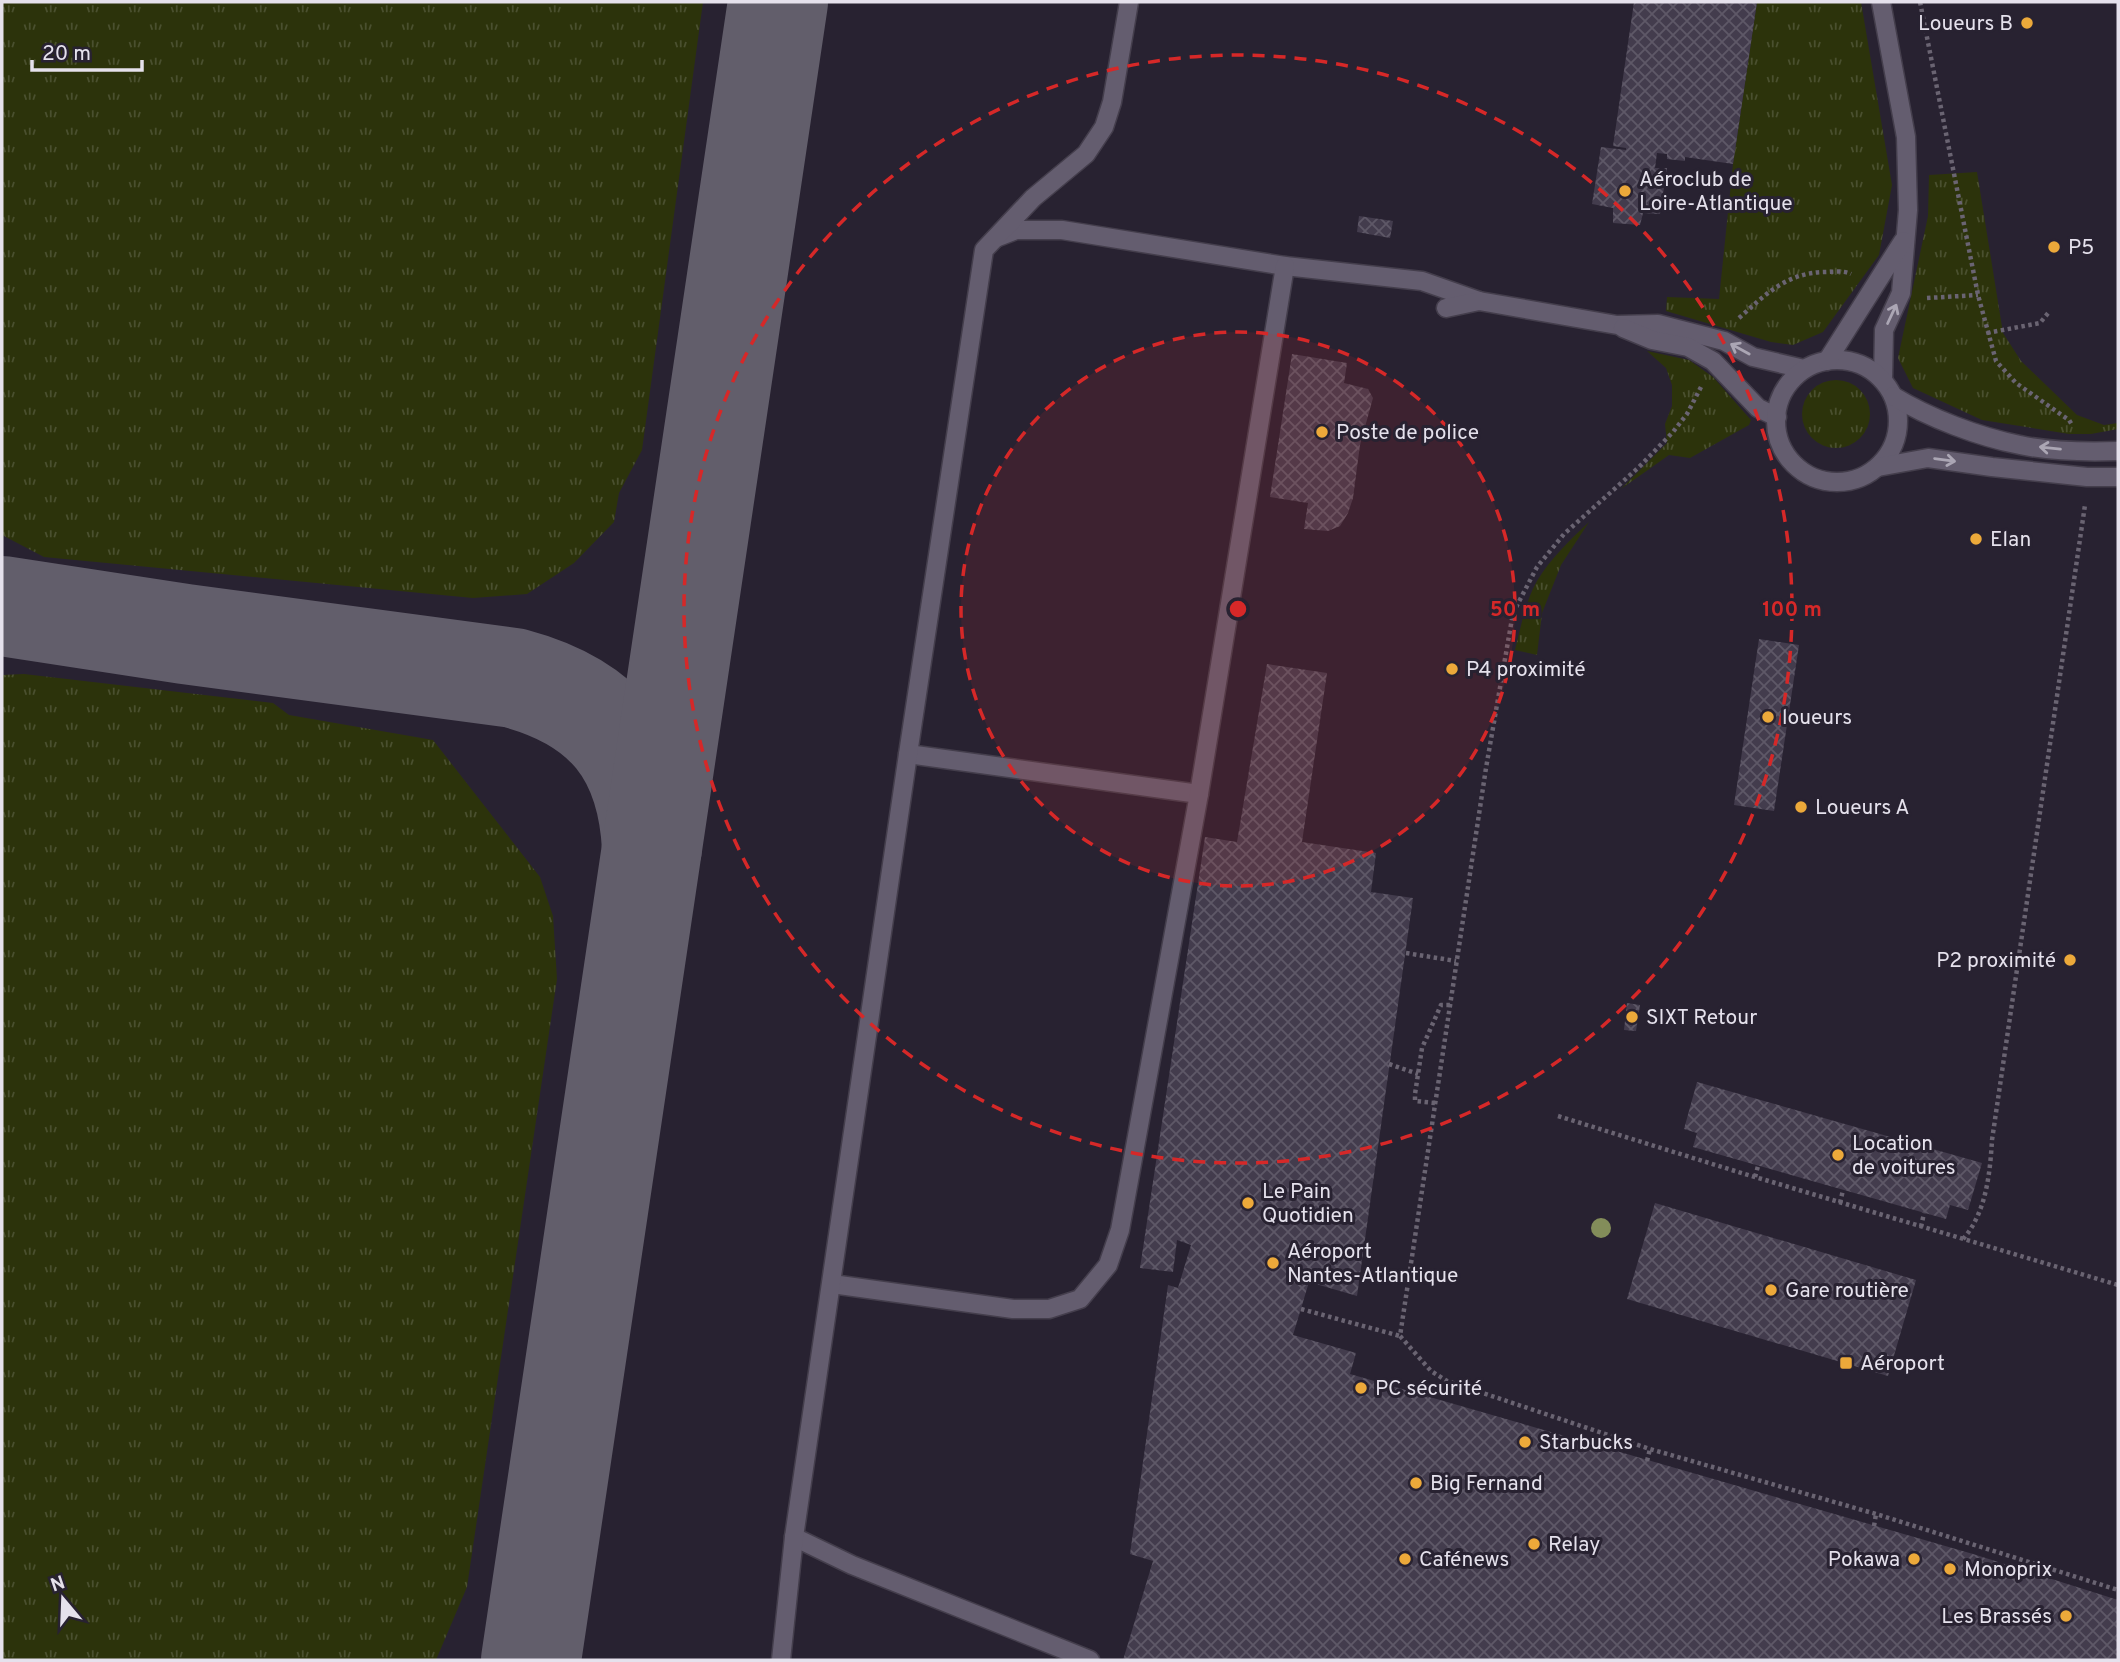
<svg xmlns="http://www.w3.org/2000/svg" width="2120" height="1662" viewBox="0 0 2120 1662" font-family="Overpass,sans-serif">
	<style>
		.grass { fill: url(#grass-tufts) }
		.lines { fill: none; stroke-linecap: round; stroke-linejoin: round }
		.taxiway { stroke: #625e6b; stroke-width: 100 }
		.building { fill: url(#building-cross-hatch) }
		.minor-casing { stroke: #443e4c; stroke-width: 21 }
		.path { stroke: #6a6472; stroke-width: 4.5; stroke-dasharray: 3.5 3.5; stroke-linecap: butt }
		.minor { stroke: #645d6f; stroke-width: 18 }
		.tree { fill: #838d5a }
		.oneway { stroke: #aba6b4 }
		.ring { fill: none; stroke: #d62828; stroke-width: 3.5; stroke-dasharray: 12 9 }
		.poi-dot { fill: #eca93a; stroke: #282231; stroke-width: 2.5 }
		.labels { text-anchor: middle; stroke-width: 6; stroke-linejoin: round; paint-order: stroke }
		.poi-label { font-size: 21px; fill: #e5e1ec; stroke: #282231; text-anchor: start }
		.centre { fill: #d62828; stroke: #282231; stroke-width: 3.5 }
		.ring-label { font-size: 21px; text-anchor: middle; font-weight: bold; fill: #d62828; stroke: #282231; stroke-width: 6; stroke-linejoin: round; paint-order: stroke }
	</style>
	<defs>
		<pattern id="grass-tufts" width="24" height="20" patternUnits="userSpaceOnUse" patternTransform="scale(1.75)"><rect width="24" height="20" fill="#2c330b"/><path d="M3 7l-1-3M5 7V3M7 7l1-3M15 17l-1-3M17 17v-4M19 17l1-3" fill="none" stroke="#4a502f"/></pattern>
		<pattern id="building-cross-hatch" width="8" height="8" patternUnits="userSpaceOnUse" patternTransform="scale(1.75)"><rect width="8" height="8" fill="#433c4d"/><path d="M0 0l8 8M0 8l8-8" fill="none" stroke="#5e5867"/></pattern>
	</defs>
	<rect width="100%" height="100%" fill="#282231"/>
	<g class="grass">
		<polygon points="2,2 703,2 642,450 619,493 614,522 574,563 527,594 473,598 44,557 2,535"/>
		<polygon points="1757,2 1861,2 1892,185 1879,255 1823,332 1793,345 1771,342 1666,311 1667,297 1719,299 1733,164"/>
		<polygon points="1977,172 2003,333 2021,361 2077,415 2104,425 2118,423 2118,429 2091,434 2069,434 1982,420 1913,388 1898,358 1928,216 1929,175"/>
		<polygon points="1647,351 1689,360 1713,377 1751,420 1749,425 1690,458 1669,455 1621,489 1667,443 1665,424 1672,406 1672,385 1666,368"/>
		<circle cx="1836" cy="414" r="34"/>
		<path d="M1589 522 1561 565 1542 613 1537 655 1515 650C1521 627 1525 602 1537 581 1551 558 1570 540 1589 522Z"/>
		<polygon points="24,674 273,703 289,715 433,740 540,877 553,916 557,979 467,1587 436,1660 2,1660 2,675"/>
	</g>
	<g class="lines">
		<g class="taxiway">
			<path d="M2 606 185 634 514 678C604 702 647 754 652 848"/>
			<polyline points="531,1660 778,2"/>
		</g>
	</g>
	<g class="building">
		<polygon points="1634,2 1757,2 1733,164 1685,157 1685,161 1667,159 1667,154 1657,153 1655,168 1667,168 1660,214 1643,213 1640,225 1613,223 1613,208 1592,204 1601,147 1626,150 1626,148 1613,146"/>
		<polygon points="1359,216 1393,221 1390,238 1357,232"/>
		<polygon points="1292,354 1347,363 1344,383 1368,389 1373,398 1360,445 1353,498 1348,513 1340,526 1328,531 1304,529 1308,503 1270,497"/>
		<polygon points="1759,639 1799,645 1774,811 1734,805"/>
		<polygon points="1267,664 1327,673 1302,842 1376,853 1371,892 1413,898 1357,1296 1309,1282 1293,1335 1356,1353 1350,1374 1973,1554 2118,1600 2118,1660 1123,1660 1153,1561 1130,1554 1168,1285 1178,1288 1191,1245 1177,1240 1173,1272 1140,1268 1205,837 1237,842"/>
		<polygon points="1627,1003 1640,1005 1636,1031 1624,1030"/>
		<polygon points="1697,1082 1982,1163 1968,1210 1950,1205 1946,1219 1693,1147 1697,1133 1684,1129"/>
		<polygon points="1655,1203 1916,1280 1888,1376 1627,1299"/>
	</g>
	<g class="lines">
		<defs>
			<g id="minor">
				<polyline points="1881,2 1906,137 1908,210 1901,293 1884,330 1883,380"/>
				<polyline points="998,237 1016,230 1062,230 1285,266 1422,281 1479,301"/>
				<polyline points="1446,308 1479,301 1617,325 1658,324 1724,341 1753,357 1804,369"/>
				<polyline points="1623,328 1652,340 1688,347 1713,361 1758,408 1777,417"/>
				<circle cx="1837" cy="421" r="61"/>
				<polyline points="1827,361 1903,241"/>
				<path d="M1893 396C1929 418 1979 437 2020 445 2052 452 2086 452 2118 451"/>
				<polyline points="1878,467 1928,458 1992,467 2087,477 2118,477"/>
				<polyline points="908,754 1199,794"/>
				<polyline points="832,1284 1013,1309 1049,1309 1080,1299 1108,1265 1120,1230 1199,794 1285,266"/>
				<polyline points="794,1537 852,1565 1090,1660"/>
				<polyline points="781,1660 794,1537 908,754 984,250 1033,198 1086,154 1104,127 1112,102 1129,2"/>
			</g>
		</defs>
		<use href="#minor" class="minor-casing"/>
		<g class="path">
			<polyline points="1920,2 1978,295 1996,361 2016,383 2069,420 2072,425"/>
			<polyline points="1927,298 1978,295"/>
			<path d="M1739 318C1765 295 1786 273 1824 272 1833 272 1843 270 1851 274"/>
			<polyline points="1987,333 2040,323 2049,312"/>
			<polyline points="1701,387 1687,414 1673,432 1639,467 1564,534 1537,567 1513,613 1486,768 1400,1336 1431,1371 1447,1381 1650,1449 1876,1514 2118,1590"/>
			<polyline points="1406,953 1456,961"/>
			<polyline points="1389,1064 1418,1074"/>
			<polyline points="1435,1103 1415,1101 1415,1094 1422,1048 1441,1005 1450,1005"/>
			<polyline points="1558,1116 1735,1171 2118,1285"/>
			<polyline points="1755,1177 1758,1166"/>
			<polyline points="1840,1203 1843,1190"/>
			<polyline points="1921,1227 1924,1213"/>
			<path d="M1963 1239C1986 1213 1990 1174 1992 1140L2085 505"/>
			<polyline points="1301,1309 1400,1336"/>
			<polyline points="1647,1461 1650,1449"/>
			<polyline points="1874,1526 1876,1514"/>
		</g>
		<use href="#minor" class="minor"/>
	</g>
	<circle class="tree" cx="1601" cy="1228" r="10"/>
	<defs><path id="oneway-shaft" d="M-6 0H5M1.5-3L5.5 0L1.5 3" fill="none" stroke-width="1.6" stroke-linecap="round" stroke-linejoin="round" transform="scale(1.75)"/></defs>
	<g class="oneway">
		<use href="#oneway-shaft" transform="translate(1892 314) rotate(-65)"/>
		<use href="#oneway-shaft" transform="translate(1740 349) rotate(-151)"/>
		<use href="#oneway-shaft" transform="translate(2050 448) rotate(-174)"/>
		<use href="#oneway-shaft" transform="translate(1945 460) rotate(8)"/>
	</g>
	<circle cx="1238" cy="609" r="277" fill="#d62828" fill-opacity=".12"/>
	<g class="ring">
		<circle cx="1238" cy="609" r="277"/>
		<circle cx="1238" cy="609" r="554"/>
	</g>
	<g class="poi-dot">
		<circle cx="2027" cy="23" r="7"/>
		<circle cx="1625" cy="191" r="7"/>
		<circle cx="2054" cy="247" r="7"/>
		<circle cx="1322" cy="432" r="7"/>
		<circle cx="1976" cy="539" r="7"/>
		<circle cx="1452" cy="669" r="7"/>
		<circle cx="1768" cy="717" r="7"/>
		<circle cx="1801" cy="807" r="7"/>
		<circle cx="2070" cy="960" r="7"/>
		<circle cx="1632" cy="1017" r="7"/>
		<circle cx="1838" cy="1155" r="7"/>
		<circle cx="1248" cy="1203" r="7"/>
		<circle cx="1273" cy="1263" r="7"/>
		<circle cx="1771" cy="1290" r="7"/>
		<rect x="1839" y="1356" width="14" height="14" rx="3.5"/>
		<circle cx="1361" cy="1388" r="7"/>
		<circle cx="1525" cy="1442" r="7"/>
		<circle cx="1416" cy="1483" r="7"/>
		<circle cx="1534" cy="1544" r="7"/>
		<circle cx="1405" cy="1559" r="7"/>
		<circle cx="1914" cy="1559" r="7"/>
		<circle cx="1950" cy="1569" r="7"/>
		<circle cx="2066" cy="1616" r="7"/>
	</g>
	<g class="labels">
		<g class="poi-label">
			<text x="2013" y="30" text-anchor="end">Loueurs B</text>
			<text x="1639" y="186">Aéroclub de<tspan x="1639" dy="24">Loire-Atlantique</tspan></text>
			<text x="2068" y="254">P5</text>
			<text x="1336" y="439">Poste de police</text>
			<text x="1990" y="546">Elan</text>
			<text x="1466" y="676">P4 proximité</text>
			<text x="1782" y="724">loueurs</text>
			<text x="1815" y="814">Loueurs A</text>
			<text x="2056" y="967" text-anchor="end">P2 proximité</text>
			<text x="1646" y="1024">SIXT Retour</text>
			<text x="1852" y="1150">Location<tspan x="1852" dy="24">de voitures</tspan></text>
			<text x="1262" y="1198">Le Pain<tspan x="1262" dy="24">Quotidien</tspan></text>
			<text x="1287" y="1258">Aéroport<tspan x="1287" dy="24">Nantes-Atlantique</tspan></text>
			<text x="1785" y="1297">Gare routière</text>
			<text x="1860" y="1370">Aéroport</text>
			<text x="1375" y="1395">PC sécurité</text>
			<text x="1539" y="1449">Starbucks</text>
			<text x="1430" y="1490">Big Fernand</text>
			<text x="1548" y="1551">Relay</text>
			<text x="1419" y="1566">Cafénews</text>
			<text x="1900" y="1566" text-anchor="end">Pokawa</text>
			<text x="1964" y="1576">Monoprix</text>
			<text x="2052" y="1623" text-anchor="end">Les Brassés</text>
		</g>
	</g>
	<circle cx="1238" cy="609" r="10" class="centre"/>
	<g class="ring-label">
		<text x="1515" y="616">50 m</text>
		<text x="1792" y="616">100 m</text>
	</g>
	<rect width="2120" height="1662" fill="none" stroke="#e5e1ec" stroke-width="7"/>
	<g transform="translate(63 1599) rotate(341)" stroke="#282231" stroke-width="5" paint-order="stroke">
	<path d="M0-5L12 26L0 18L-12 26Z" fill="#e5e1ec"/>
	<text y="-10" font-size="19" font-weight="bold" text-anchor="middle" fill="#e5e1ec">N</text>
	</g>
	<path d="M32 60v10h110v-10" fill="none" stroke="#e5e1ec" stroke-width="3.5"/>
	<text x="42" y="60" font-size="21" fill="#e5e1ec" stroke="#282231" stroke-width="5" paint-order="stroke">20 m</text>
</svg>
